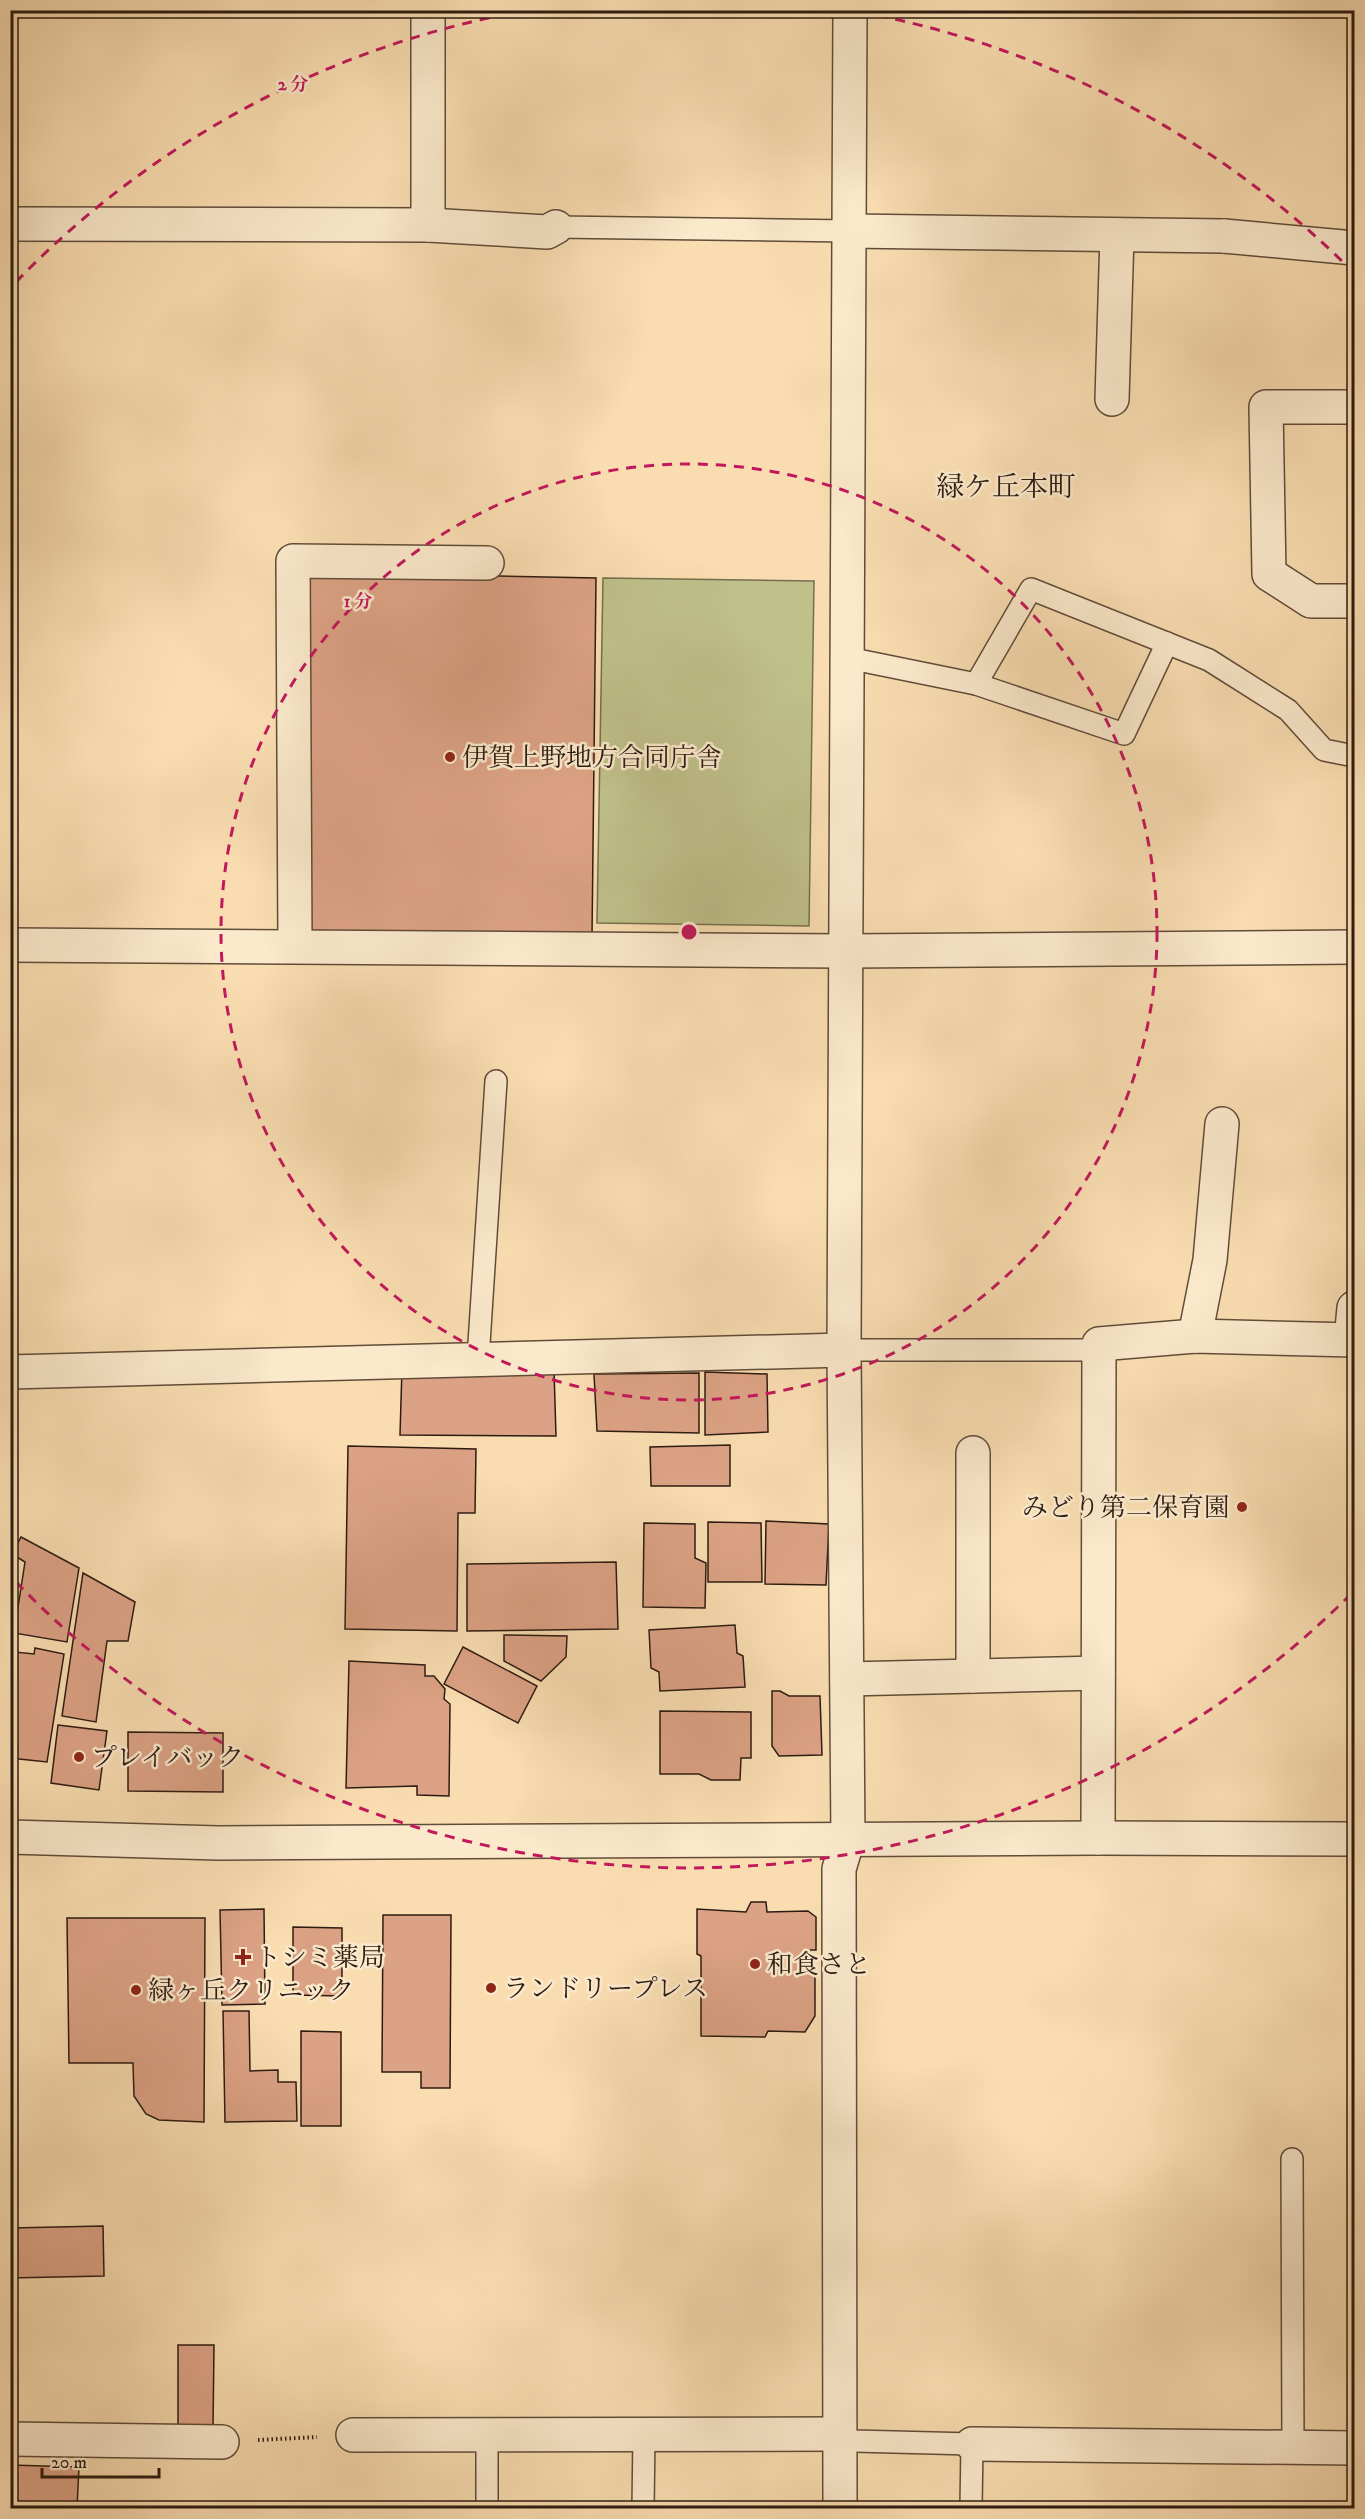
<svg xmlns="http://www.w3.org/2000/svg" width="1365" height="2519" viewBox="0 0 1365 2519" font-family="'IM FELL DW Pica','Noto Serif JP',serif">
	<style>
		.green { fill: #bfc08a; stroke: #766e4e; stroke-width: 1.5 }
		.building { fill: #dca285; stroke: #2d1b11; stroke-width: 1.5 }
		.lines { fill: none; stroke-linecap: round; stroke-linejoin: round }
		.service-casing { stroke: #604c39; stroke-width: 24 }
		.minor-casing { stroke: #604c39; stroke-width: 36 }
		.tertiary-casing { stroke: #604c39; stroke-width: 36 }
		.path { stroke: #2d1b11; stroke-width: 4; stroke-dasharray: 1.5 3; stroke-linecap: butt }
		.service { stroke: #fbe9cc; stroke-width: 21 }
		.minor { stroke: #fbe9cc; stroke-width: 33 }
		.tertiary { stroke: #fbe9cc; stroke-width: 33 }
		.ring { fill: none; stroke: #c2185b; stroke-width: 3; stroke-dasharray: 10 8 }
		.poi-dot { fill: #8f2418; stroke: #fbe9cc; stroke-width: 2 }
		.labels { text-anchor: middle; stroke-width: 5; stroke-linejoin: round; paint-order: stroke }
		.poi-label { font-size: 26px; fill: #2d1b11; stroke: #fbe9cc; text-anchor: start }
		.quarter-label { font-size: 28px; fill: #2d1b11; stroke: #fbe9cc }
		.centre { fill: #c2185b; stroke: #fbe9cc; stroke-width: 3 }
		.ring-label { font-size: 18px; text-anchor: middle; font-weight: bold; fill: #c2185b; stroke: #fbe9cc; stroke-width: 5; stroke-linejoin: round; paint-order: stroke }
	</style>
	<rect width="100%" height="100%" fill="#f9ddb1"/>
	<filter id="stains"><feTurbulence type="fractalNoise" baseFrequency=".00333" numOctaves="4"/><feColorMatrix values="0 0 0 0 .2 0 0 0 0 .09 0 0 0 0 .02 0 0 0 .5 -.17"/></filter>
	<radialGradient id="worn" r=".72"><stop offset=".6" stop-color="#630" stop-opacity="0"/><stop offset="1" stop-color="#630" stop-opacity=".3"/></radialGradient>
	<polygon class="green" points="603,578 814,581 809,926 597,923"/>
	<g class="building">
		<polygon points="307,572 596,578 592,937 304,936"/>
		<polygon points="402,1367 554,1370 556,1436 400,1435"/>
		<polygon points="705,1372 767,1374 768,1432 705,1435"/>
		<polygon points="699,1373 699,1433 597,1431 594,1374"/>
		<polygon points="730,1445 730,1486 651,1486 650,1447"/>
		<polygon points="348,1446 476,1449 475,1513 458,1513 457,1631 345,1629"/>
		<polygon points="766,1521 829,1524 826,1585 765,1584"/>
		<polygon points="708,1522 761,1523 762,1582 708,1582"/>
		<polygon points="644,1523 695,1524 695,1558 706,1563 705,1608 643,1607"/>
		<polygon points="21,1537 79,1568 67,1642 14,1633 25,1562 12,1554"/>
		<polygon points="616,1562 618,1629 467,1631 467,1564"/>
		<polygon points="83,1573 135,1602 128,1641 107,1641 96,1722 62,1716"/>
		<polygon points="735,1625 737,1653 743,1656 745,1687 660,1691 659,1672 651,1668 649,1630"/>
		<polygon points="504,1635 567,1636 566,1657 541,1681 504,1661"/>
		<polygon points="463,1647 537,1686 518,1723 444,1684"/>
		<polygon points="35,1648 64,1654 47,1762 10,1758 10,1689 15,1652 34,1654"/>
		<polygon points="349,1661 425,1665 425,1676 434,1676 445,1689 444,1699 450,1704 449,1796 417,1795 417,1786 346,1788"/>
		<polygon points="772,1691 780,1691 789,1696 820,1696 822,1755 779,1756 772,1746"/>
		<polygon points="660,1711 751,1712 751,1758 741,1758 740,1780 711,1780 699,1774 660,1774"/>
		<polygon points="58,1725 107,1731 99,1790 51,1783"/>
		<polygon points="128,1732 223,1733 223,1792 128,1791"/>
		<polygon points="751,1902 766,1902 767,1912 808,1911 816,1917 816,1950 810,1950 809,1973 815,1975 815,2016 805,2032 768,2031 765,2037 701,2036 701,1956 697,1954 697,1909 746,1912"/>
		<polygon points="264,1909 265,2004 222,2005 220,1910"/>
		<polygon points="383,1915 451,1915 450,2088 421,2088 421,2072 382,2072"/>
		<polygon points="67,1918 205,1918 204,2122 159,2120 146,2114 134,2096 133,2063 69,2063"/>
		<polygon points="293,1927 342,1928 342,1996 293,1995"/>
		<polygon points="223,2011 249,2011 250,2071 278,2070 278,2082 296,2082 297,2121 225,2122"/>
		<polygon points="301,2031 341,2032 341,2126 301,2126"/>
		<polygon points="103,2226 104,2276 10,2278 10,2228"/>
		<polygon points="178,2345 214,2345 213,2428 178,2428"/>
		<polygon points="10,2465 79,2467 77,2508 10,2508"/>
	</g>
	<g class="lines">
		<defs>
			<g id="service">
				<polyline points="556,227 849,231"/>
				<polyline points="848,658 976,684 1124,734 1167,643"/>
				<polyline points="976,684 1031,589 1209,660 1288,710 1324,750 1354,756"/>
				<polyline points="844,1350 1099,1350"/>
				<polyline points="478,1359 496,1081"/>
				<polyline points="1292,2159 1293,2449"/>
				<polyline points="839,2434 854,2441 972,2444 971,2508"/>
				<polyline points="487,2436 487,2508"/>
				<polyline points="643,2508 644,2435"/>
			</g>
			<g id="minor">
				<polyline points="10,224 428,225 428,10"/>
				<polyline points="428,225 547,232 556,227"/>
				<polyline points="849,231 1224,236"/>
				<polyline points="1112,399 1117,235"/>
				<polyline points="1354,407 1266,407 1269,574 1311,601 1354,601"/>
				<polyline points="10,945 847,951 1354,947"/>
				<polyline points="295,945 293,561 487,563"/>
				<polyline points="1195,1336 1210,1260 1222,1124"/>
				<polyline points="1351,1340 1354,1308"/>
				<polyline points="10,1372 844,1350"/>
				<polyline points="973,1676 973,1453"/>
				<polyline points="847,1679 1098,1673"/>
				<polyline points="1098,1838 1099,1344 1195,1336 1354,1340"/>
				<polyline points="353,2435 839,2434"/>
				<polyline points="10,2439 222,2442"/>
				<polyline points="972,2444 1354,2448"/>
				<polyline points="840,2508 839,1869 848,1839 844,1350 850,10"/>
			</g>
			<g id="tertiary">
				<polyline points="1224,236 1354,248"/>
				<polyline points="10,1837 218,1843 1098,1838 1354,1839"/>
			</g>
		</defs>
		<use href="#service" class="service-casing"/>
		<use href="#minor" class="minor-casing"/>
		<use href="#tertiary" class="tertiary-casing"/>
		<polyline class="path" points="258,2440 317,2437"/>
		<use href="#service" class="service"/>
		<use href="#minor" class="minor"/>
		<use href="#tertiary" class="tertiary"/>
	</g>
	<g class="ring">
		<circle cx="689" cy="932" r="468"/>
		<path d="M1351 1594A936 936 0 0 1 16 1582M16 282A936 936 0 0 1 518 12M860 12A936 936 0 0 1 1351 270"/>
	</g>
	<g class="poi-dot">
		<circle cx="450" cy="757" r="6"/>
		<circle cx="1242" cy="1507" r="6"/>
		<circle cx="79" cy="1757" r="6"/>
		<path d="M240 1948h6v6h6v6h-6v6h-6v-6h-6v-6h6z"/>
		<circle cx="755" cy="1964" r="6"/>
		<circle cx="491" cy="1988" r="6"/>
		<circle cx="136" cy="1990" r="6"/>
	</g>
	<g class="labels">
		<g class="poi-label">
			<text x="462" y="766">伊賀上野地方合同庁舎</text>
			<text x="1230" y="1516" text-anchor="end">みどり第二保育園</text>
			<text x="91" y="1766">プレイバック</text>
			<text x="255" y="1966">トシミ薬局</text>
			<text x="767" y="1973">和食さと</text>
			<text x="503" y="1997">ランドリープレス</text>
			<text x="148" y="1999">緑ヶ丘クリニック</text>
		</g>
		<g class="quarter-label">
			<text x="1006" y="496">緑ケ丘本町</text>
		</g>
	</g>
	<circle cx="689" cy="932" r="9" class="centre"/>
	<g class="ring-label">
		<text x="293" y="90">2 分</text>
		<text x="358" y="607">1 分</text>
	</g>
	<rect width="1365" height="2519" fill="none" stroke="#f9ddb1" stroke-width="36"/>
	<rect x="12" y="12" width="1341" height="2495" fill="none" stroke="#2d1b11" stroke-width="3"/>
	<rect x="18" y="18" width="1329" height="2483" fill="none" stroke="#2d1b11" stroke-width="1.5"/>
	<path d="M42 2468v9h117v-9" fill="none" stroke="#2d1b11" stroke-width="3"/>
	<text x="51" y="2468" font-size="18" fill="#2d1b11" stroke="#fbe9cc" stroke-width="4.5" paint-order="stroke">20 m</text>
	<rect width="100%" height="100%" filter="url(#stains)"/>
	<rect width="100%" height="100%" fill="url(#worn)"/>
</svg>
